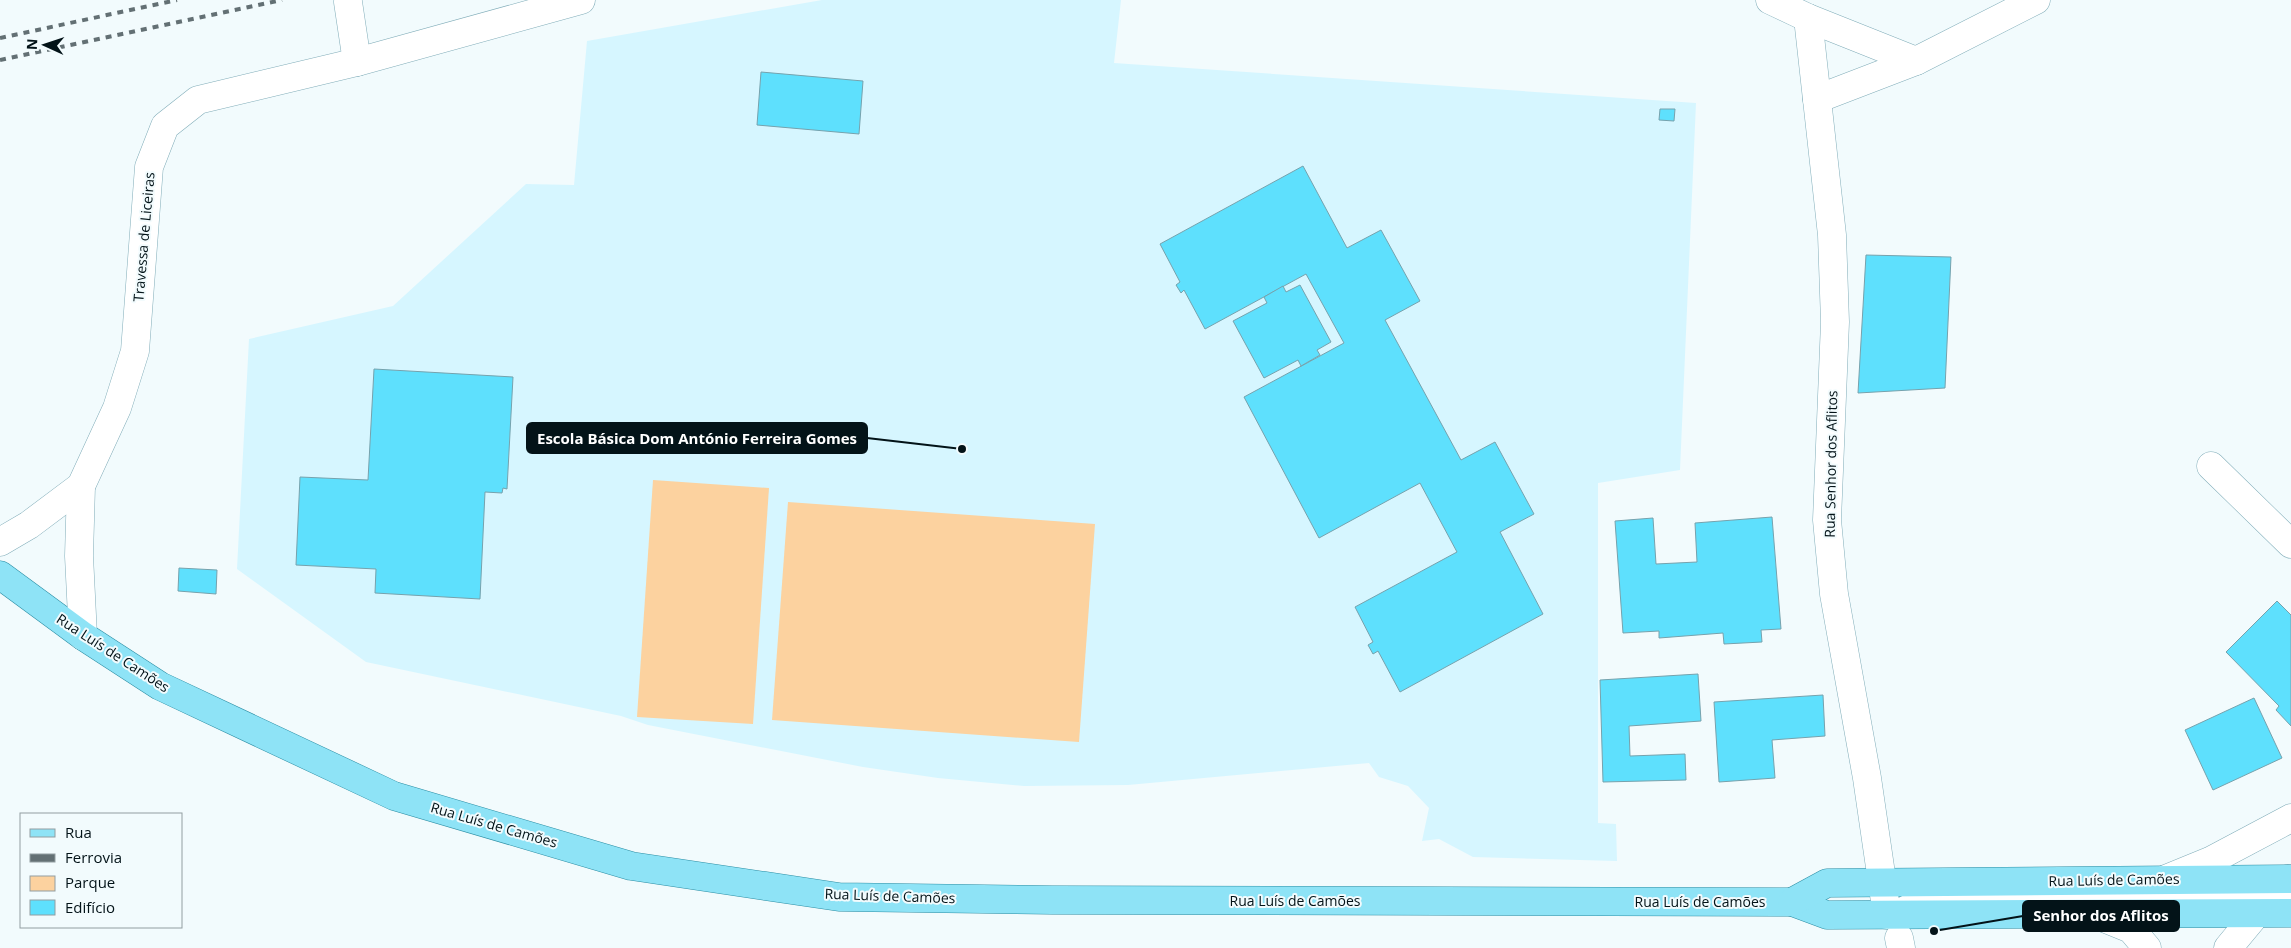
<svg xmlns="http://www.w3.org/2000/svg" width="2291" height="948" viewBox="0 0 2291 948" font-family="'Open Sans',sans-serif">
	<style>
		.built { fill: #d6f6ff }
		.green { fill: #fcd29f }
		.building { fill: #5ee0fd; stroke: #76a2ad }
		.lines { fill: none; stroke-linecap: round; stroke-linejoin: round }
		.minor-casing { stroke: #81adb9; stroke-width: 29 }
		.tertiary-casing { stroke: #81adb9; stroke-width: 29 }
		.primary-casing { stroke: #2d8ea4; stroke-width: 29 }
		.minor { stroke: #fff; stroke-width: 28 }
		.tertiary { stroke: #fff; stroke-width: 28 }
		.primary { stroke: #8ee3f6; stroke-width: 28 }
		.rail { stroke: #637074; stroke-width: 4; stroke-dasharray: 6 6; stroke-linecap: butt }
		.labels { text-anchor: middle; stroke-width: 4; stroke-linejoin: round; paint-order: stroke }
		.street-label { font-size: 14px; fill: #031318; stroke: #f2fbfd }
		.leader { fill: none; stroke: #031318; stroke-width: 2 }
		.callout-dot { fill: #031318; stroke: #f2fbfd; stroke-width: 2 }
		.callout { fill: #031318; stroke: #031318; stroke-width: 2 }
		.callout-label { font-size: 15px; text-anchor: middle; font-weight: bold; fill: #fff }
	</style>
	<rect width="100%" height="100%" fill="#f2fbfd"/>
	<polygon class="built" points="822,0 1121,0 1114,63 1696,103 1680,470 1598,483 1598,823 1616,824 1617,861 1473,857 1439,839 1422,841 1429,808 1408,786 1379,777 1369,763 1128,785 1024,786 938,778 863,767 648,725 621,716 366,662 237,569 249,339 393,306 526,184 574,185 587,41"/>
	<g class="green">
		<polygon points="653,480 769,488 753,724 637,717"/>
		<polygon points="788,502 1095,524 1079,742 772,720"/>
	</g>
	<g class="building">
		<polygon points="761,72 863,81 859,134 757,125"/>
		<polygon points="1660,109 1675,109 1674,121 1659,120"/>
		<polygon points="1303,166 1347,248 1381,230 1420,301 1385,320 1461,460 1495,442 1534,514 1500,532 1543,614 1400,692 1378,651 1373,654 1368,645 1373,642 1355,607 1457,552 1420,483 1319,538 1244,397 1344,343 1306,274 1205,329 1184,290 1181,293 1176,285 1180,282 1160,244"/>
		<polygon points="1866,255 1951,257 1945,388 1858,393"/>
		<polygon points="1300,285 1331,342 1317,350 1320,355 1301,366 1298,360 1264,378 1233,321 1267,303 1264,297 1283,286 1286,292"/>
		<polygon points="374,369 513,377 507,489 503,488 502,493 485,492 480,599 375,593 376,569 296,565 300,477 368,480"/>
		<polygon points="1772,517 1781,629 1761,630 1762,642 1724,644 1723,633 1659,638 1659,631 1623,633 1615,521 1653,518 1656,564 1697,562 1695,523"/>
		<polygon points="179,568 217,570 216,594 178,591"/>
		<polygon points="2277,601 2291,615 2291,726 2276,710 2279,706 2226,652"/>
		<polygon points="1698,674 1701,721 1629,726 1630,756 1685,754 1686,780 1603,782 1600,680"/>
		<polygon points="1823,695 1825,736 1772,740 1775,778 1719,782 1714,702"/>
		<polygon points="2254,698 2282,758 2213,790 2185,730"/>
	</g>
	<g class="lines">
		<defs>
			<g id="minor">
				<polyline points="1770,0 1808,18 1916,61"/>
				<polyline points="1808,18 1832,235 1835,322 1827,520 1834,594 1867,778 1887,915"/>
				<polyline points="357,62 581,0"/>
				<polyline points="1817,99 1916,61 2036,0"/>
				<polyline points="2211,466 2291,544"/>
				<polyline points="81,486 79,556 83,636"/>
				<polyline points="0,542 29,525 81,486 117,408 135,351 149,167 165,126 198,100 357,62 348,2"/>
				<polyline points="2166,879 2210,861 2291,818"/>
				<polyline points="1896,915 1928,898 2241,896 2259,893 2288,879"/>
				<polyline points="1899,938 1901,948"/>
			</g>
			<g id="tertiary">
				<polyline points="2094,914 2131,929 2147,948"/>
				<polyline points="2228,948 2257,913 2291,898"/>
			</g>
			<g id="primary">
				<polyline points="0,575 83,636 160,686 394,796 631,866 839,897 1052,900 1792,902 1827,915 2291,913"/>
				<polyline points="1792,902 1827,883 2291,879"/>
			</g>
		</defs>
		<use href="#minor" class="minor-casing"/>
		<use href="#tertiary" class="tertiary-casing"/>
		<use href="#primary" class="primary-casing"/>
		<use href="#minor" class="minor"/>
		<use href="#tertiary" class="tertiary"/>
		<use href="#primary" class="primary"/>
		<g class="rail">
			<polyline points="0,38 177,0"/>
			<polyline points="0,60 282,0"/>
		</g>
	</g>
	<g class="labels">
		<g class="street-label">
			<text transform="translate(144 237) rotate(-85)" y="5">Travessa de Liceiras</text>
			<text transform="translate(1831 464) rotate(-89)" y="5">Rua Senhor dos Aflitos</text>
			<text transform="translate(113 653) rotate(33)" y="5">Rua Luís de Camões</text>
			<text transform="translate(494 825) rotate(16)" y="5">Rua Luís de Camões</text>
			<text transform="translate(2114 880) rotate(-1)" y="5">Rua Luís de Camões</text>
			<text transform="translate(890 896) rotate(2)" y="5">Rua Luís de Camões</text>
			<text x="1295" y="906">Rua Luís de Camões</text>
			<text x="1700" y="907">Rua Luís de Camões</text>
		</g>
	</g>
	<path class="leader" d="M962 449L867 438M1934 931L2023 916"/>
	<g class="callout-dot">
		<circle cx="962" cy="449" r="5"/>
		<circle cx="1934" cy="931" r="5"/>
	</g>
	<g class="callout">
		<rect x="527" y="423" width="340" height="30" rx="5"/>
		<rect x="2023" y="901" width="156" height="30" rx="5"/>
	</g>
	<g class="callout-label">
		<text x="697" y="444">Escola Básica Dom António Ferreira Gomes</text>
		<text x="2101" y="921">Senhor dos Aflitos</text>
	</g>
	<rect x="20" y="813" width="162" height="115" fill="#f2fbfd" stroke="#929ea1"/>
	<rect x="30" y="829" width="25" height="8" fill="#8ee3f6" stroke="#929ea1"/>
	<text x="65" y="838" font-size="15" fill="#031318">Rua</text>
	<rect x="30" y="854" width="25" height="8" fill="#637074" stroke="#929ea1"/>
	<text x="65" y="863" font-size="15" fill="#031318">Ferrovia</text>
	<rect x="30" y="876" width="25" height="15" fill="#fcd29f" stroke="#929ea1"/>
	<text x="65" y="888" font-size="15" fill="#031318">Parque</text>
	<rect x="30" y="900" width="25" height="15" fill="#5ee0fd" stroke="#929ea1"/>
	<text x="65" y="913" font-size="15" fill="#031318">Edifício</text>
	<g transform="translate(45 45) rotate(273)" stroke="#f2fbfd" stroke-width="4" paint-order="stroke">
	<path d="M0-4L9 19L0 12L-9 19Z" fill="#031318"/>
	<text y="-8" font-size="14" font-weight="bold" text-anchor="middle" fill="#031318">N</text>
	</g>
</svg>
